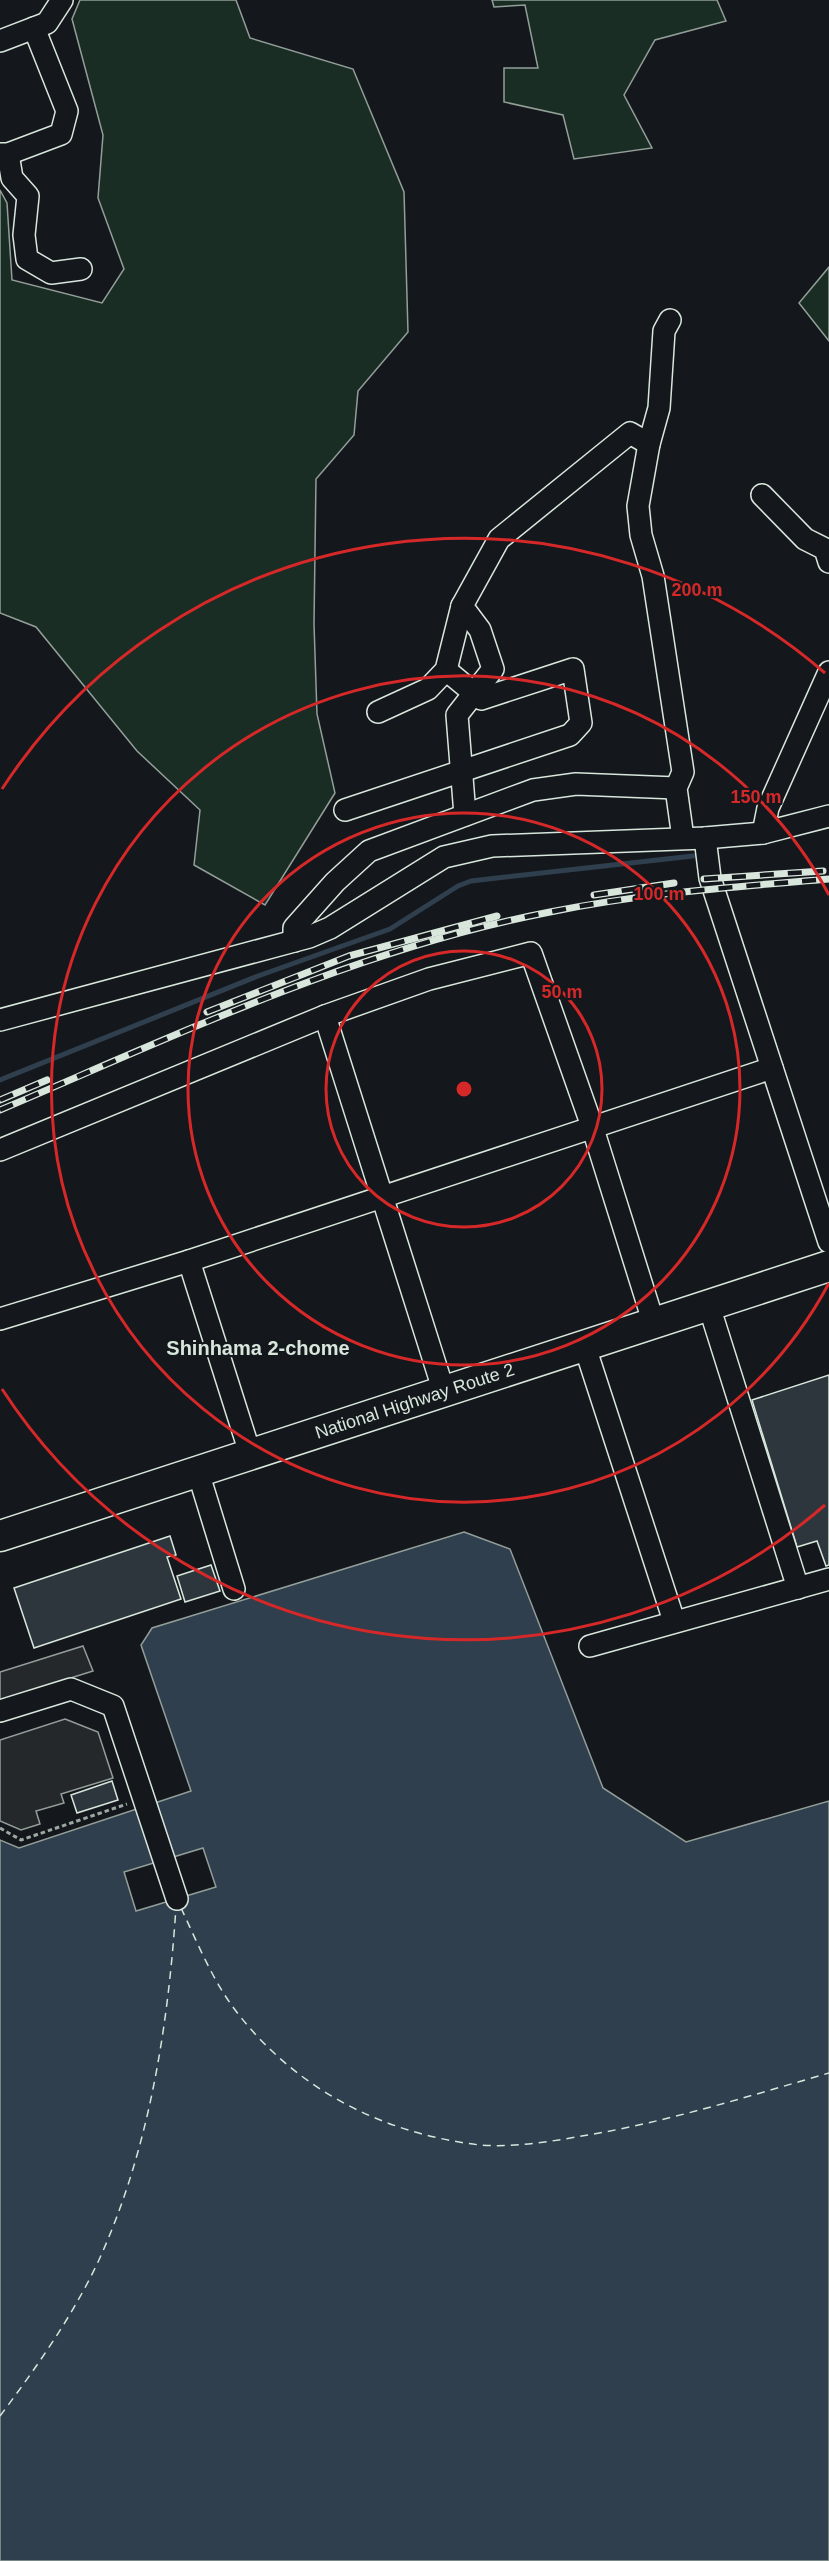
<svg xmlns="http://www.w3.org/2000/svg" width="829" height="2561" viewBox="0 0 829 2561" font-family="Arial,sans-serif">
	<style>
		.green { fill: #1a2d24; stroke: #939e99; stroke-width: 1.5 }
		.parking { fill: #24282b; stroke: #939e99; stroke-width: 1.5 }
		.water { fill: #2f3f4d; stroke: #939e99; stroke-width: 1.5 }
		.pier { fill: #14181c; stroke: #939e99; stroke-width: 1.5 }
		.lines { fill: none; stroke-linecap: round; stroke-linejoin: round }
		.stream { stroke: #2f3f4d; stroke-width: 5 }
		.ferry { stroke: #d8e6dc; stroke-width: 1.5; stroke-dasharray: 8 6; stroke-linecap: butt }
		.building { fill: #2c363c; stroke: #d8e6dc; stroke-width: 1.5 }
		.minor-casing { stroke: #d8e6dc; stroke-width: 24 }
		.highway-casing { stroke: #d8e6dc; stroke-width: 33 }
		.path { stroke: #9da8a2; stroke-width: 3; stroke-dasharray: 4.5 3; stroke-linecap: butt }
		.minor { stroke: #14181c; stroke-width: 21 }
		.highway { stroke: #14181c; stroke-width: 30 }
		.rail-casing { stroke: #d8e6dc; stroke-width: 7 }
		.rail { stroke: #14181c; stroke-width: 4.5; stroke-dasharray: 14; stroke-linecap: butt }
		.ring { fill: none; stroke: #d62828; stroke-width: 3 }
		.labels { text-anchor: middle; stroke-width: 4.5; stroke-linejoin: round; paint-order: stroke }
		.street-label { font-size: 18px; fill: #d8e6dc; stroke: #14181c }
		.neighbourhood-label { font-size: 20px; font-weight: bold; fill: #d8e6dc; stroke: #14181c }
		.centre { fill: #d62828; stroke: #14181c; stroke-width: 3 }
		.ring-label { font-size: 18px; text-anchor: middle; font-weight: bold; fill: #d62828; stroke: #14181c; stroke-width: 4.5; stroke-linejoin: round; paint-order: stroke }
	</style>
	<rect width="100%" height="100%" fill="#14181c"/>
	<g class="green">
		<polygon points="80,0 236,0 250,38 353,69 404,192 408,332 358,391 354,435 316,479 314,624 317,714 335,793 265,905 194,865 200,810 137,751 36,627 0,613 0,190 7,203 12,280 102,303 124,269 98,198 103,135 72,19"/>
		<polygon points="492,0 717,0 726,21 655,40 624,95 652,148 574,159 563,115 504,102 504,68 538,68 525,5 494,7"/>
		<polygon points="829,267 829,341 799,303"/>
	</g>
	<g class="parking">
		<polygon points="83,1646 93,1671 0,1700 0,1672"/>
		<polygon points="65,1719 98,1732 113,1778 61,1794 64,1803 36,1811 40,1824 21,1830 0,1821 0,1740"/>
	</g>
	<polygon class="water" points="464,1532 510,1549 603,1788 686,1842 829,1801 829,2561 0,2561 0,1840 19,1848 191,1791 141,1645 152,1628"/>
	<polygon class="pier" points="203,1848 216,1887 136,1911 124,1872"/>
	<g class="lines">
		<polyline class="stream" points="0,1080 258,976 390,929 458,886 471,881 693,856"/>
		<g class="ferry">
			<path d="M181 1908C198 1944 214 1984 239 2015 299 2091 385 2134 480 2145 515 2148 553 2141 588 2135 670 2121 749 2096 829 2073"/>
			<path d="M0 2416C36 2368 72 2317 98 2262 149 2151 168 2028 176 1907"/>
		</g>
	</g>
	<g class="building">
		<polygon points="829,1375 829,1565 826,1566 817,1541 797,1547 752,1400"/>
		<polygon points="170,1536 176,1555 167,1557 181,1599 34,1648 14,1588"/>
		<polygon points="211,1565 220,1591 185,1602 177,1576"/>
		<polygon points="112,1781 118,1800 77,1813 71,1795"/>
	</g>
	<g class="lines">
		<defs>
			<g id="minor">
				<polyline points="0,41 47,23 62,0"/>
				<polyline points="0,154 8,154 61,134 67,111 34,28"/>
				<polyline points="8,154 12,178 28,196 24,235 27,259 51,273 81,269"/>
				<polyline points="670,320 664,331 659,408 649,444 638,506 641,535 653,576 683,772 676,788 683,838"/>
				<polyline points="762,495 805,539 825,549 829,562"/>
				<polyline points="378,712 428,689 446,670 462,606"/>
				<polyline points="345,810 570,735 581,723 573,669 481,699 446,670"/>
				<polyline points="465,815 457,715 493,669 480,630 462,606 499,539 630,433 649,444"/>
				<polyline points="763,833 768,808 829,672"/>
				<polyline points="705,838 710,878 829,1242"/>
				<polyline points="294,941 294,928 335,882 369,851 533,790 576,784 676,788"/>
				<polyline points="325,1016 444,1392"/>
				<polyline points="0,1020 309,937 330,928 444,857 492,846 705,838 763,833 829,816"/>
				<polyline points="0,1150 325,1016 429,979 531,953 593,1129 654,1324"/>
				<polyline points="189,1261 250,1453"/>
				<polyline points="709,1306 798,1588"/>
				<polyline points="0,1319 189,1261 772,1068"/>
				<polyline points="584,1344 674,1621"/>
				<polyline points="198,1472 234,1589"/>
				<polyline points="590,1646 829,1579"/>
				<polyline points="0,1711 71,1689 113,1706 177,1899"/>
			</g>
			<g id="highway">
				<path id="s1" d="M0 1536 829 1266"/>
			</g>
		</defs>
		<use href="#minor" class="minor-casing"/>
		<use href="#highway" class="highway-casing"/>
		<polyline class="path" points="0,1828 21,1840 127,1804"/>
		<use href="#minor" class="minor"/>
		<use href="#highway" class="highway"/>
		<defs>
			<g id="rail">
				<polyline points="704,879 823,871"/>
				<polyline points="594,895 674,883"/>
				<polyline points="207,1012 349,956 497,916"/>
				<polyline points="0,1100 47,1080"/>
				<path d="M0 1110C179 1034 358 949 550 912 643 893 734 887 829 879"/>
			</g>
		</defs>
		<use href="#rail" class="rail-casing"/>
		<use href="#rail" class="rail"/>
	</g>
	<g class="ring">
		<circle cx="464" cy="1089" r="138"/>
		<circle cx="464" cy="1089" r="276"/>
		<path d="M829 1283A413 413 0 1 1 829 895"/>
		<path d="M825 1505A551 551 0 0 1 2 1389M2 789A551 551 0 0 1 825 673"/>
	</g>
	<g class="labels">
		<g class="street-label">
			<text dy="6" stroke="none"><textPath href="#s1" startOffset="436">National Highway Route 2</textPath></text>
		</g>
		<g class="neighbourhood-label">
			<text x="258" y="1355">Shinhama 2-chome</text>
		</g>
	</g>
	<circle cx="464" cy="1089" r="9" class="centre"/>
	<g class="ring-label">
		<text x="697" y="596">200 m</text>
		<text x="756" y="803">150 m</text>
		<text x="659" y="900">100 m</text>
		<text x="562" y="998">50 m</text>
	</g>
</svg>
